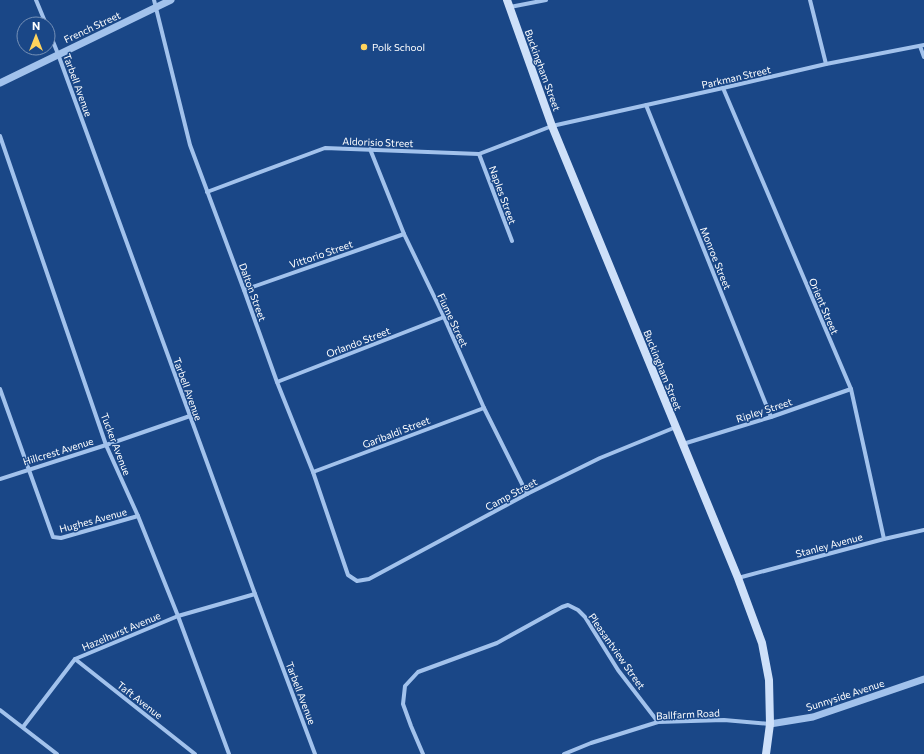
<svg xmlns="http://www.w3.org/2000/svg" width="924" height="754" viewBox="0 0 924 754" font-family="Commissioner,sans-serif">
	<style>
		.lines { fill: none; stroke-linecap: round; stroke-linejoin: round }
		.minor { stroke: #a2c2ec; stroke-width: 4 }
		.tertiary { stroke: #a2c2ec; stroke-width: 7 }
		.secondary { stroke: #cee0f9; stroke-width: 8 }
		.poi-dot { fill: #ffd45d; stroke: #1a4787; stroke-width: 1.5 }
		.labels { text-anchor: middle; stroke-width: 3; stroke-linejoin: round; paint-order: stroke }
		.street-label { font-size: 10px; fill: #fff; stroke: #1a4787 }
		.poi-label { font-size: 10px; fill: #fff; stroke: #1a4787; text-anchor: start }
	</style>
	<rect width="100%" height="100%" fill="#1a4787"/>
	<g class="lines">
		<g class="minor">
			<polyline points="36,0 46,24"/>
			<polyline points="154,0 190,145 244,290 277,382 313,472 348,575 357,581 369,579 527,494 600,458 676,427"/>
			<polyline points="810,0 826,64"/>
			<polyline points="510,7 546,0"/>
			<polyline points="48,29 58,54 255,594 315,754"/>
			<polyline points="920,46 924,57"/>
			<polyline points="723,88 851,389 884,539"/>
			<polyline points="646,105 771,417"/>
			<polyline points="0,136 106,445 138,516 178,616 229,754"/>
			<polyline points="370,149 404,234 444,317 484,408 527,494"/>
			<polyline points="479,154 512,241"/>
			<polyline points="207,192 325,148 479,154 552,126 723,88 826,64 924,45"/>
			<polyline points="244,290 404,234"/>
			<polyline points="277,382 444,317"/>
			<polyline points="0,389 53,537 61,538 138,516"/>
			<polyline points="683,444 771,417 851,389"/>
			<polyline points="313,472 484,408"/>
			<polyline points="0,479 106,445 190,416"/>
			<polyline points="738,578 884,539 924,530"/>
			<polyline points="75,659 195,754"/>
			<polyline points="0,710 57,754"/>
			<polyline points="23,727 75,659 178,616 255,594"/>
			<polyline points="423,754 411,726 403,704 405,686 418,672 497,643 562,607 568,605 578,610 585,617 618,670 658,722"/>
			<polyline points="564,754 591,743 658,722 724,720 770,724"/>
		</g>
		<g class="tertiary">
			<polyline points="0,83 171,0"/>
			<polyline points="770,724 813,717 924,679"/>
		</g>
		<polyline class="secondary" points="507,0 552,126 738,578 762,643 769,680 770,724 766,754"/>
	</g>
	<circle class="poi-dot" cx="364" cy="47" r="4"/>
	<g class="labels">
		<g class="street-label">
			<text transform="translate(92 27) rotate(-25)" y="4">French Street</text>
			<text transform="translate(543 70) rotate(70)" y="4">Buckingham Street</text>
			<text transform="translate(736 77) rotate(-13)" y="4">Parkman Street</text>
			<text transform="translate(78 85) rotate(70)" y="4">Tarbell Avenue</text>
			<text transform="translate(378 142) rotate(2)" y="4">Aldorisio Street</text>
			<text transform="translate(503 195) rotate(70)" y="4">Naples Street</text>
			<text transform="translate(321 254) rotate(-19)" y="4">Vittorio Street</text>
			<text transform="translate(716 258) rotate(68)" y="4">Monroe Street</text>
			<text transform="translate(253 292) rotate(70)" y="4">Dalton Street</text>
			<text transform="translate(824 306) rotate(67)" y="4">Orient Street</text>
			<text transform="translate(453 320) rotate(65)" y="4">Fiume Street</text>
			<text transform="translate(358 342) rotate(-21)" y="4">Orlando Street</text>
			<text transform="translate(663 370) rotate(68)" y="4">Buckingham Street</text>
			<text transform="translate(188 389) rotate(70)" y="4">Tarbell Avenue</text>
			<text transform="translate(764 410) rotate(-18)" y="4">Ripley Street</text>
			<text transform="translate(396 432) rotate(-21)" y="4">Garibaldi Street</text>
			<text transform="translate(116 444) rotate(69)" y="4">Tucker Avenue</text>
			<text transform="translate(58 451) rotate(-17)" y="4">Hillcrest Avenue</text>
			<text transform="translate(511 494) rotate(-28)" y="4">Camp Street</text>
			<text transform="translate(93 520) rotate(-15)" y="4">Hughes Avenue</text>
			<text transform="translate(829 545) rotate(-15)" y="4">Stanley Avenue</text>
			<text transform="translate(121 631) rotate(-23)" y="4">Hazelhurst Avenue</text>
			<text transform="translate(617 651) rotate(55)" y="4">Pleasantview Street</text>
			<text transform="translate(301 693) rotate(69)" y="4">Tarbell Avenue</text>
			<text transform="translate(845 695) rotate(-18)" y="4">Sunnyside Avenue</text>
			<text transform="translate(140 700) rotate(38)" y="4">Taft Avenue</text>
			<text transform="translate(688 714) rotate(-3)" y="4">Ballfarm Road</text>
		</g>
		<g class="poi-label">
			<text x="372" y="51">Polk School</text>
		</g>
	</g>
	<g transform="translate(36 36)"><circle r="19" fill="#1a4787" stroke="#7691b7"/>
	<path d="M0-3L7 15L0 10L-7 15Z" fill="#ffd45d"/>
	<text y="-6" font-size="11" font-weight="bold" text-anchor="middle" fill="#ffffff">N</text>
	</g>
</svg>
